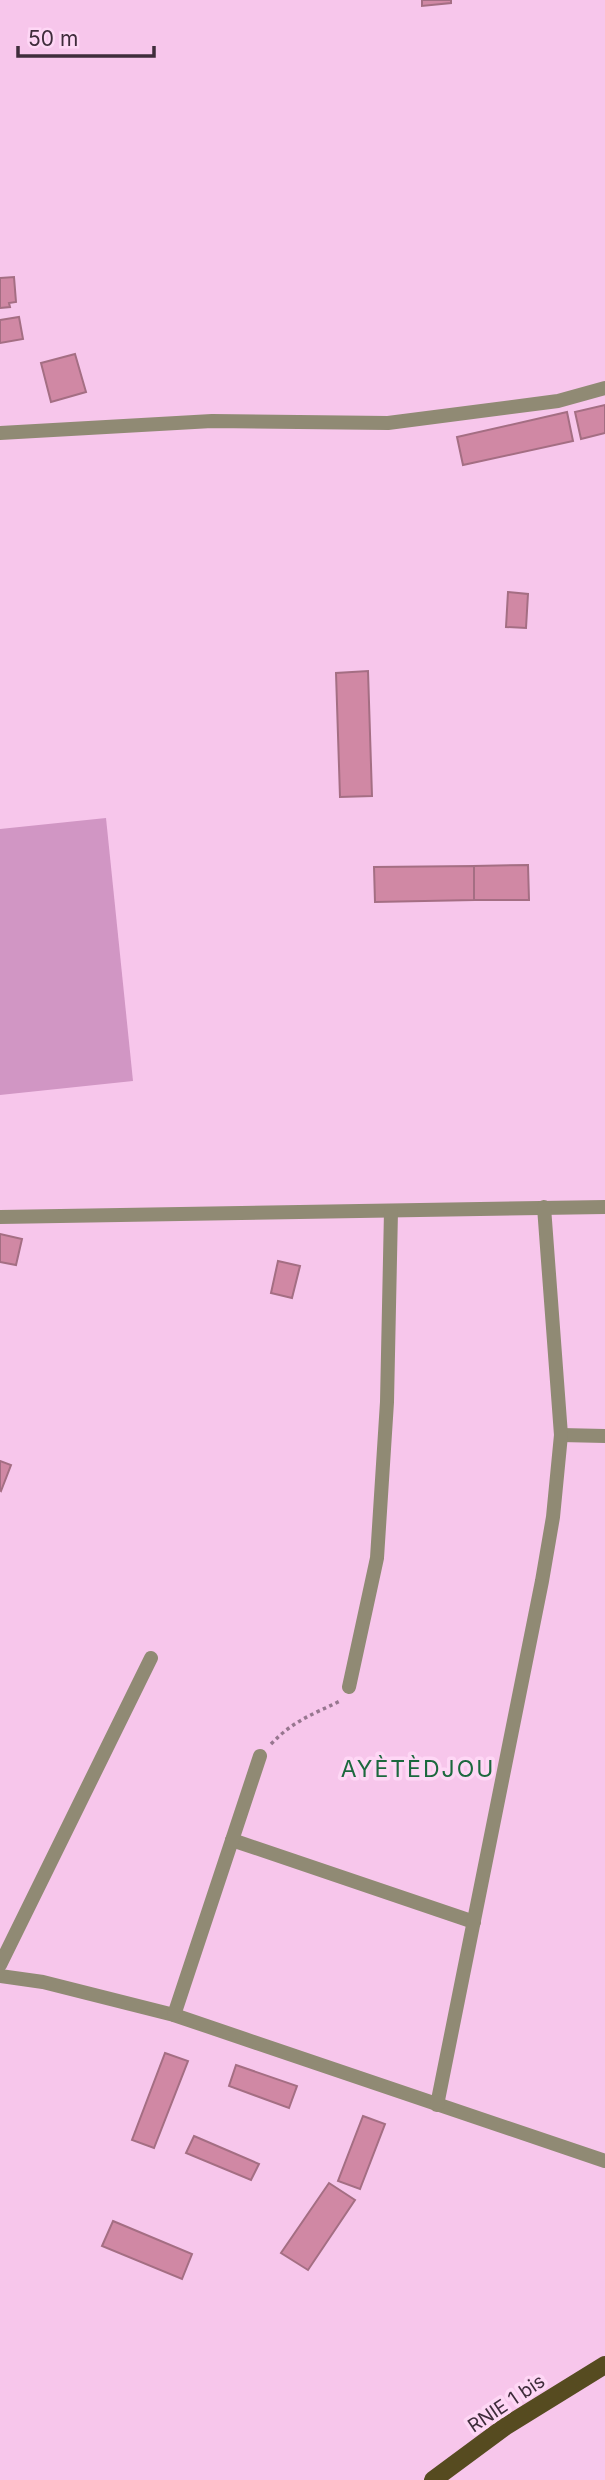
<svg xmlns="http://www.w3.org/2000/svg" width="605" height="2480" viewBox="0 0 605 2480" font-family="Inter,sans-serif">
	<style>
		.garden { fill: #d196c4 }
		.building { fill: #d088a4; stroke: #a46e83; stroke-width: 2 }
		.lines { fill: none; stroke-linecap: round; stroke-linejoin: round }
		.path { stroke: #97768f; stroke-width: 3.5; stroke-dasharray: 3.5 3.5; stroke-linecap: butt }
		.minor { stroke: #908a74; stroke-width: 14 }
		.primary { stroke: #564b20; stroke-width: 18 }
		.labels { text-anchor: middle; stroke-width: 7; stroke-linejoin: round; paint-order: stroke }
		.street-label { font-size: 19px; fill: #3f2c3b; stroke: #fed7f5 }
		.quarter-label { font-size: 23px; letter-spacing: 2px; fill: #1c683e; stroke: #fed7f5 }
	</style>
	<rect width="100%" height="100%" fill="#f7c6eb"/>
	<polygon class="garden" points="106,818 133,1081 0,1095 0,829"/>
	<g class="building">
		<polygon points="422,0 451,0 451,3 422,6"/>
		<polygon points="14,277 16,302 9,303 10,307 0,308 0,278"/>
		<polygon points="19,317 23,339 0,343 0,320"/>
		<polygon points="75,354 86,392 51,402 41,363"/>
		<polygon points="605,405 605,433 581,439 575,412"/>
		<polygon points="567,412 573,441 463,465 457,437"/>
		<polygon points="508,592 528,594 526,628 506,627"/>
		<polygon points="368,671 372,796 340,797 336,673"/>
		<polygon points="528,865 529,900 474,900 474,866"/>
		<polygon points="474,866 474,900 375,902 374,867"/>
		<polygon points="0,1234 22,1239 16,1265 0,1262"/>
		<polygon points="278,1261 300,1266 292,1298 271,1293"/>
		<polygon points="0,1461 11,1465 1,1491 0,1490"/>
		<polygon points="165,2053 188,2061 154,2148 132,2140"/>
		<polygon points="236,2065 297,2086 289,2108 229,2086"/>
		<polygon points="363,2116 385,2124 360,2189 338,2181"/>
		<polygon points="194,2136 259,2164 251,2180 186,2153"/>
		<polygon points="329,2183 355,2200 308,2270 281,2253"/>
		<polygon points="113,2221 192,2254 182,2279 102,2246"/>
	</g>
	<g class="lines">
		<path class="path" d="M271 1744C294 1720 312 1715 340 1701"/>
		<g class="minor">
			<polyline points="0,433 212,421 388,423 558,401 605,388"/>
			<polyline points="0,1217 605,1207"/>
			<polyline points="561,1435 605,1436"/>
			<polyline points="349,1687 377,1558 387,1402 391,1211"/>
			<polyline points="232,1840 474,1922"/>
			<polyline points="0,1965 151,1658"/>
			<polyline points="0,1976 43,1982 174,2015 605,2161"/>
			<polyline points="174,2015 260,1756"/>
			<polyline points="437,2105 542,1581 553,1517 561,1435 544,1207"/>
		</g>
		<polyline class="primary" points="433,2480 506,2426 605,2365"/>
	</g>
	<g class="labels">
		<g class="street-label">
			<text transform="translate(506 2403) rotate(-34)" y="7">RNIE 1 bis</text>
		</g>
		<g class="quarter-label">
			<text x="418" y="1777">AYÈTÈDJOU</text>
		</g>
	</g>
	<path d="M18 46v10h136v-10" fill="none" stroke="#3f2c3b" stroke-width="3.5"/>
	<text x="28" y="46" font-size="21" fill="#3f2c3b" stroke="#fed7f5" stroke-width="5" paint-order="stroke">50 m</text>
</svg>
